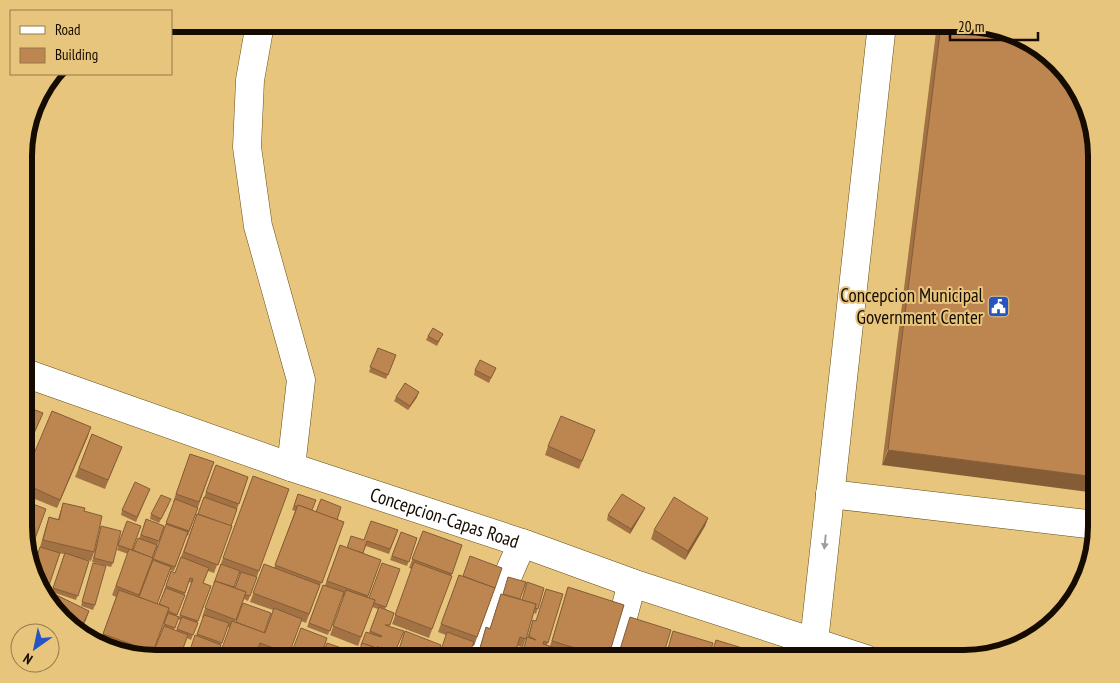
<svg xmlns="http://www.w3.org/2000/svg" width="1120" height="683" viewBox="0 0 1120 683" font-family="'PT Sans Narrow',sans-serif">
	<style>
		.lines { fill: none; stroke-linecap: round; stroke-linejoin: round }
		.minor-casing { stroke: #654d14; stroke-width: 29 }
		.major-casing { stroke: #654d14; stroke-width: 29 }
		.minor { stroke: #fff; stroke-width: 28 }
		.major { stroke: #fff; stroke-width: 28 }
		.wall { fill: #a37244; fill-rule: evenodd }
		.shaded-wall { fill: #845d37 }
		.building { fill: #bd854f; stroke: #845d37 }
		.oneway { fill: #a19d99 }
		.labels { text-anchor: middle; stroke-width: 4; stroke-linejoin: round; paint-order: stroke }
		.poi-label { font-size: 19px; fill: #150b00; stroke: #e8c57d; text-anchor: end }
		.street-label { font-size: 19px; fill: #150b00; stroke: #e8c57d }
		.rim { fill: none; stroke: #150b00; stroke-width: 6 }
	</style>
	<rect width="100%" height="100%" fill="#e8c57d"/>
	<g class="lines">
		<defs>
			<g id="minor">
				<polyline points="260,24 250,80 247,147 258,226 301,380 291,467"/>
				<polyline points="830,494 1096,525"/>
				<polyline points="814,642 882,24"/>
				<polyline points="472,659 522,543"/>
				<polyline points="612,659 632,583"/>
			</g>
			<g id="major">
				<path id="s1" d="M25 373 291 467 522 543 632 583 866 659"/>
			</g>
		</defs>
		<use href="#minor" class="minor-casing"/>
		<use href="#major" class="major-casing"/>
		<use href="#minor" class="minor"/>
		<use href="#major" class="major"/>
	</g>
	<g class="wall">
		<polygon points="937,24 964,24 1037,46 882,465"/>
		<polygon points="443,334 437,346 426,340 428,336"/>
		<polygon points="378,348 396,355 386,379 369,372"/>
		<polygon points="496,368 489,383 474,375 475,370"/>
		<polygon points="396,397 417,397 408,410 394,401"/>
		<polygon points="25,406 43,413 29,445 25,443"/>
		<polygon points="595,430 579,469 545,455 548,446"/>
		<polygon points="92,434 122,447 105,489 75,477"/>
		<polygon points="88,436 57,508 25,495 25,475"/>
		<path d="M190 454 214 462 188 536 187 535 174 571 170 570 157 604H159L171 571 175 573 197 514H198L216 465 248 477 237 509 231 526H232L214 573 208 571 203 583 211 586 191 640 187 638 179 659H156L100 642 116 597 112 595 128 554 117 550 127 521 132 550H133L139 539 146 519 164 526 139 597 174 503 173 502ZM189 582 191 583 179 617 177 616ZM166 616H167L153 654H152ZM178 619 180 620 176 631 174 630Z"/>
		<polygon points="150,489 136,522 121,515 122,510"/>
		<path d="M289 489 248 601 244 599 235 622 265 633 273 610 250 602 264 564 274 568 295 511 292 510 298 494 312 510 344 522 306 623 301 621 287 659 257 652 230 628 228 627 220 648 196 636 203 618 202 617 223 558ZM239 574H240L235 588 234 587Z"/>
		<polygon points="63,503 84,511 94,552 91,561 81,558 89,561 76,600 52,592 64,554 58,553 60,553 47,591 89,611 79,633 42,593 33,568 40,547 46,526 49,517 58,519"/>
		<polygon points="169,504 159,523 150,519 151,514"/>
		<polygon points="645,508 643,512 630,534 607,520 608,515"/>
		<polygon points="708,518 705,526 685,560 651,539 654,530"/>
		<polygon points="101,526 113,563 111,567 92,562"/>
		<polygon points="398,530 389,554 366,546 363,553 381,560 368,597 369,598 400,569 385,609 394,613 389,626 395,654 435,659 356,659 369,633 378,609 372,607 358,646 330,635 344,597 342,596 328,635 307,627 323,585 325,585 340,545 347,548 364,540"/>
		<polygon points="423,531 462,545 429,638 392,624 412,569 409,568"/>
		<polygon points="401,532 417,538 407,566 390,560"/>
		<polygon points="92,567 95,605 93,610 81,606"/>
		<polygon points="459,575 495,588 474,646 438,632"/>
		<polygon points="568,587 624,605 607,659 539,659 541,651 538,659 522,653 533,620 536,621 563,594 547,645 550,646"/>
		<polygon points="544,588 536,614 534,613 523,647 517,646 513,659 476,659 486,627 490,628 501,594 521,600"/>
	</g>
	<g class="shaded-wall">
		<polygon points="419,392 417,397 408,410 410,406"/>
		<polygon points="91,427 88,436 57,508 60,500"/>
		<polygon points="888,450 1096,477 1096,493 882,465"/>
		<polygon points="645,508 643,512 630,534 631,529"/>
		<polygon points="708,518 705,526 685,560 688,551"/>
		<polygon points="89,611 86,620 79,633"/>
	</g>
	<g class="building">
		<polygon points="941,24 964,24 1037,46 1078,90 1096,147 1096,477 888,450"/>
		<polygon points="433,328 443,334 438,342 428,336"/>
		<polygon points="378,348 396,355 388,375 370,367"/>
		<polygon points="480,360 496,368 491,378 475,370"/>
		<polygon points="405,383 419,392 410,406 396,397"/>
		<polygon points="25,406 43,413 31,440 25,437"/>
		<polygon points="52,411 91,427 60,500 25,484 25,475"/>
		<polygon points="561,416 595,430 582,461 548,446"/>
		<polygon points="92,434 122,447 108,480 79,468"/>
		<polygon points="190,454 214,462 199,502 176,494"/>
		<polygon points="216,465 248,477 239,504 206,492"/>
		<polygon points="253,476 289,489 259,571 223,558"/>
		<polygon points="135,482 150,489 137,517 122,510"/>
		<polygon points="298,494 316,500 312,510 298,505 297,507 294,506"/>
		<polygon points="622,494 645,508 631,529 608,515"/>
		<polygon points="161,495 171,499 161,519 151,514"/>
		<polygon points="204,497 237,509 231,526 198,514"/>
		<polygon points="674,497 708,518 688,551 654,530"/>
		<polygon points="175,499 198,508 189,531 166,523"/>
		<polygon points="321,499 341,507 337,520 316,512"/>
		<polygon points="25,501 46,509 29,555 25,544"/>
		<polygon points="63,503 85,508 84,511 102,516 94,552 43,540 49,517 59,520"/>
		<polygon points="298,505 344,522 322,583 275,565"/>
		<polygon points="197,514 232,526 218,565 184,552"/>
		<polygon points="146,519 164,526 159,541 141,535"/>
		<polygon points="127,521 141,526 132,550 118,545"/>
		<polygon points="371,521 398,530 390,549 367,541 363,553 347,548 351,536 364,540"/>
		<polygon points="166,524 188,532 175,567 153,559"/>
		<polygon points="101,526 121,531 113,563 94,558"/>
		<polygon points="423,531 462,545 452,574 412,559"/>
		<polygon points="401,532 417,538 409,562 392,556"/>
		<polygon points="138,538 157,545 152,558 133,550"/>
		<polygon points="340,545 381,560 368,596 327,581"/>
		<polygon points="40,547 60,553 48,588 39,585 33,568"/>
		<polygon points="129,549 153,558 139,595 116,586"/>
		<polygon points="65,553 89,561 78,596 53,588"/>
		<polygon points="470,556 502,568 495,588 463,576"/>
		<polygon points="181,557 209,568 203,583 211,586 198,621 180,615 193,579 190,578 185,593 166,586 171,571 175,573"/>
		<polygon points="153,560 171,567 157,604 139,597"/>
		<polygon points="414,562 452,576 432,629 395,615"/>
		<polygon points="93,563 106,566 95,605 82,602"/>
		<polygon points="382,563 400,569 386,607 374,603 375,600 369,598"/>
		<polygon points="221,564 240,571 234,587 215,581 214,583"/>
		<polygon points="264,564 320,585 309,614 253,593"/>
		<polygon points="241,572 257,577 250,596 245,595 246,592 235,588"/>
		<polygon points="459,575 495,588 477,637 441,624"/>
		<polygon points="508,577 526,582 520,599 503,594"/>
		<polygon points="215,581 246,592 236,620 205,608"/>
		<polygon points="527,582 544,588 538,609 535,608 536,604 522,600"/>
		<polygon points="323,585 344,592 330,631 309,623"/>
		<polygon points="40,587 89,611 79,633 42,593"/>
		<polygon points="568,587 624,605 608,658 552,641"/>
		<polygon points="166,588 185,595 177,615 168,611 169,608 159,604"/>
		<polygon points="546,589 563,594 548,643 544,641 543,644 567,652 566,659 539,659 543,647 539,656 523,651 527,637 536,640 529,636 533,620 536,621"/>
		<polygon points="119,590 169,608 153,652 103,634"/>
		<polygon points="346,590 375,600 361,637 333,626"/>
		<polygon points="501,594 536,604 526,639 520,637 513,659 477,659 486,627 490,629"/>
		<polygon points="243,603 271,613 264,633 236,622"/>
		<polygon points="379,607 394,613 390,625 385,625 404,631 394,654 397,655 405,631 441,645 435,659 393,659 393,658 392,658 393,654 377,648 378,646 376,648 362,643 361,645 366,632 381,637 382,636 370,631"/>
		<polygon points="274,608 302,619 289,654 260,643 254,659 218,659 232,621 265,633"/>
		<polygon points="168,613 179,617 175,628 164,624"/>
		<polygon points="204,615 229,623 222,643 197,634"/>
		<polygon points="182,617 198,623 193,635 177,629"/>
		<polygon points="630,617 671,630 662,659 617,659"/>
		<polygon points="164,626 188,635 179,659 170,659 153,653"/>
		<polygon points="301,628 327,638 320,659 289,659"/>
		<polygon points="673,631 713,643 708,659 665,659"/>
		<polygon points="447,632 474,642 467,659 438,659"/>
		<polygon points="195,635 221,645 216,659 187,659"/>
		<polygon points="716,640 772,657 771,659 710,659"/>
		<polygon points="108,643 128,651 108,645"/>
		<polygon points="327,643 356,653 354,659 321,659"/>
		<polygon points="362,643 393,654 391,659 357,659"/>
		<polygon points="131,646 160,657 159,659 156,659 130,651"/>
		<polygon points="261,649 287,659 257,659"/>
		<polygon points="516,651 538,658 538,659 514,659"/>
		<polygon points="569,652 592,659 566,659"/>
	</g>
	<defs><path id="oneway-solid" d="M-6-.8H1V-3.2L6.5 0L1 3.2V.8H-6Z" transform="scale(1.25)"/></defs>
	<use class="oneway" href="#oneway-solid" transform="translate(825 542) rotate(96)"/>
	<defs>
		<symbol id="civic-square" viewBox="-11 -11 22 22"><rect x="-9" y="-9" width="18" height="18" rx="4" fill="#2754c2" stroke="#e8c57d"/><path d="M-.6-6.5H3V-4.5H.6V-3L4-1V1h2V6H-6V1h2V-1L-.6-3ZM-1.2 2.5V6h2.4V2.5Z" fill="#fff"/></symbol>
	</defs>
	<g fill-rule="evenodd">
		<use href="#civic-square" x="986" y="294" width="25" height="25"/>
	</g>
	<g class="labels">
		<g class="poi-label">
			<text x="983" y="302">Concepcion Municipal<tspan x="983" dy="22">Government Center</tspan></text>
		</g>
		<g class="street-label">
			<text dy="7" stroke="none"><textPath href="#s1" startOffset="444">Concepcion-Capas Road</textPath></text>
		</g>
	</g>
	<path d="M0 0H1120V683H0ZM156 32H964A124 124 0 0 1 1088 156V526A124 124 0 0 1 964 650H156A124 124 0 0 1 32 526V156A124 124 0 0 1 156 32Z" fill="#e8c57d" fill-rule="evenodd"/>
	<path class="rim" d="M156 32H964A124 124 0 0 1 1088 156V526A124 124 0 0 1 964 650H156A124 124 0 0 1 32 526V156A124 124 0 0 1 156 32Z"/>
	<rect x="10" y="10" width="162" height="65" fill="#e8c57d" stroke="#947b4b"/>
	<rect x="20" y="26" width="25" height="8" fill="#ffffff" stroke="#947b4b"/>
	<text x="55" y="35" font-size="15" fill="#150b00">Road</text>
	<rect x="20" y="48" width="25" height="15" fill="#bd854f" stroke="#947b4b"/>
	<text x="55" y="60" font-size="15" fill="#150b00">Building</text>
	<g transform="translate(35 648) rotate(213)"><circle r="24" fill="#e8c57d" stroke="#947b4b"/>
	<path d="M0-4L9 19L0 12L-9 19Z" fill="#2754c2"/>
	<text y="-8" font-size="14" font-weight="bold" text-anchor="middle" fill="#150b00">N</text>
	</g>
	<path d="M950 32v8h88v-8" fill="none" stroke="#150b00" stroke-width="2.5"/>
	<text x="958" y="32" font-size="15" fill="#150b00" stroke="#e8c57d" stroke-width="4" paint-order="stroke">20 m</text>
</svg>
